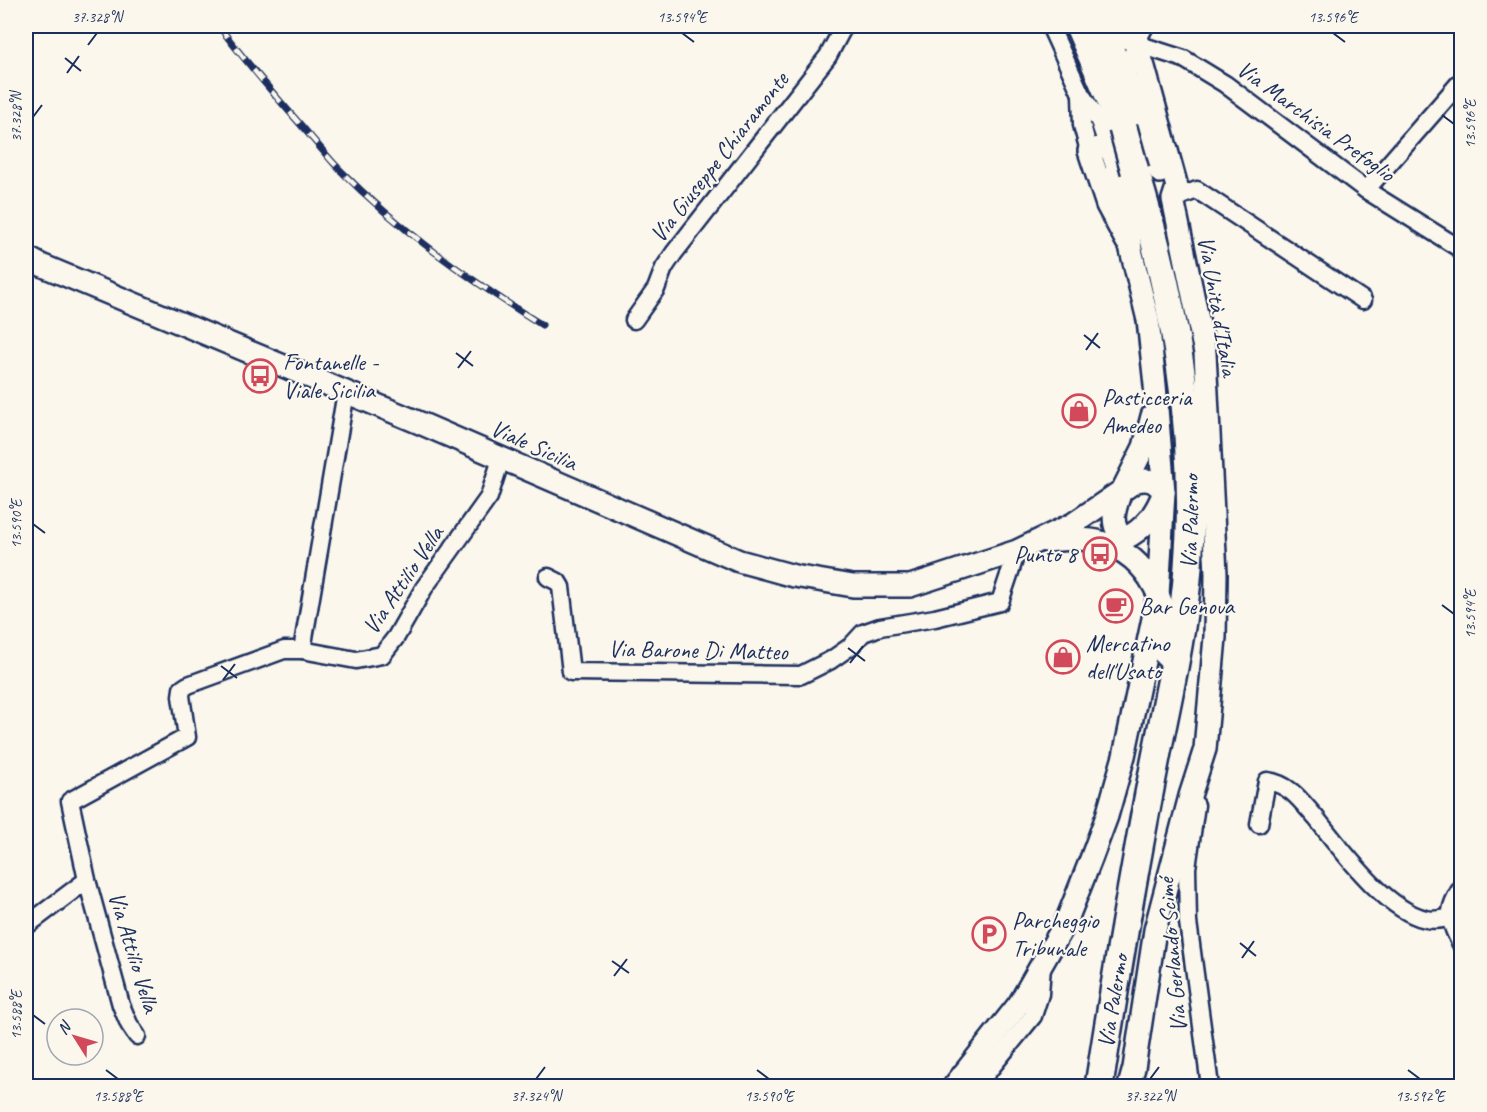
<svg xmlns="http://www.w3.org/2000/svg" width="1487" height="1112" viewBox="0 0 1487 1112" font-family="Caveat,sans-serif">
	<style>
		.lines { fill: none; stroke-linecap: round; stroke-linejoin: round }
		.minor-casing { stroke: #1b2f5e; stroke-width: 21 }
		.tertiary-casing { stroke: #1b2f5e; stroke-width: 26 }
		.primary-casing { stroke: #1b2f5e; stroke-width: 32 }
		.minor { stroke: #fbf7ec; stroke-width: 16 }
		.tertiary { stroke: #fbf7ec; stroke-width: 21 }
		.primary { stroke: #fbf7ec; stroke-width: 27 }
		.rail-casing { stroke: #1b2f5e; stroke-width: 7 }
		.rail { stroke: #fbf7ec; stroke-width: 4.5; stroke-dasharray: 14; stroke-linecap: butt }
		.primary-bridge-casing { stroke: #1b2f5e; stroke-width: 32; stroke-linecap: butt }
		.primary-bridge { stroke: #fbf7ec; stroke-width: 27 }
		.ticks { fill: none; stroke: #1b2f5e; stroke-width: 2 }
		.labels { text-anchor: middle; stroke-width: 4.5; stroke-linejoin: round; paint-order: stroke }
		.street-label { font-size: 24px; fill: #1b2f5e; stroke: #fbf7ec }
		.poi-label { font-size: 24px; fill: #1b2f5e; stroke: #fbf7ec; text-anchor: start }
		.neatline { fill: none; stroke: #1b2f5e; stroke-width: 2 }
		.ticks-label { font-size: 15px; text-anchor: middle; fill: #1b2f5e }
	</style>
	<rect width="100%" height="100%" fill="#fbf7ec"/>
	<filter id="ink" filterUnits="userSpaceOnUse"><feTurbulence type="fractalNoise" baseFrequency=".0167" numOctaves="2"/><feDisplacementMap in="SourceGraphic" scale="12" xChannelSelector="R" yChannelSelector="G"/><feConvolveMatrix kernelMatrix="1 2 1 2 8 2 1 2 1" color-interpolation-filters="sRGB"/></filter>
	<g filter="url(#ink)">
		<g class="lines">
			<defs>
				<g id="minor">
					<polyline points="1050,26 1081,94 1099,121 1116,172"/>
					<polyline points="1114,26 1125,40 1184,59 1225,84 1366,190 1462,250"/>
					<polyline points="1125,76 1136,43 1145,26"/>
					<polyline points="1081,95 1082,125 1089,151"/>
					<polyline points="1366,190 1462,80"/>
					<polyline points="1173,199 1197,190 1363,300"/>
					<polyline points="634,320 656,289 664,268 674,253 828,56 844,26"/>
					<polyline points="548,577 558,582 561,587 571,672 801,675 831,660 851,646 863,633 880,627 935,618 1000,602 1017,551"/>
					<polyline points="302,650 346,392"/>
					<polyline points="1196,805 1187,868 1188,922 1210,1086"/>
					<path d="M1259 824 1267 781C1290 784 1301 801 1316 818 1342 850 1385 910 1426 919 1433 921 1442 919 1449 918"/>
					<path d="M1462 887C1445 912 1449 921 1462 946"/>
					<polyline points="26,926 87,880"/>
					<polyline points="137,1036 129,1024 121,1005 87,880 70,801 187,737 181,696 182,689 188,685 284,650 302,650 356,660 382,655 396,637 424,588 489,497 501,459"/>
					<polyline points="976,1086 1033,1016 1040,994 1042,966"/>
				</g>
				<g id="tertiary">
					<polyline points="1102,26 1125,76 1160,172"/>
					<polyline points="1126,26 1136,43 1144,67 1177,187 1173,199 1205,353 1216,574 1215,637 1205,749 1190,796 1155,930 1134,1068 1129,1086"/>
					<polyline points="1127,242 1107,205 1089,151 1140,135"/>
					<path d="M26 257 41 265 420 423 739 561 794 576 853 586H910L1017 551 1073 524 1136 481C1150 478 1155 481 1164 492 1156 513 1145 529 1124 539 1108 525 1115 508 1121 491"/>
					<polyline points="1123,489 1144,447 1152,416"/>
					<path d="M1045 541C1063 540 1084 537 1101 542 1150 557 1173 608 1165 656"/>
					<polyline points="954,1086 1019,1004 1066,922 1091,859 1107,816 1124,756 1158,595 1164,492 1155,385 1148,320 1131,250 1127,211 1116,172"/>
				</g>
				<g id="primary">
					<polyline points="1079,26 1123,128"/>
					<path id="s1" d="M1099 1086C1115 983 1132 881 1152 778 1165 708 1183 638 1188 567 1199 433 1174 299 1135 171"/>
				</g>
			</defs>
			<use href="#minor" class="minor-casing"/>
			<use href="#tertiary" class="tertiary-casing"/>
			<use href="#primary" class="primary-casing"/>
			<use href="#minor" class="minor"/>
			<use href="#tertiary" class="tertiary"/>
			<use href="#primary" class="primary"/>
			<defs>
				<path id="rail" d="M219 26C244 60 272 92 300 124 313 139 326 155 339 169 399 230 470 280 542 325"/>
			</defs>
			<use href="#rail" class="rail-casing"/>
			<use href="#rail" class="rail"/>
			<defs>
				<polyline id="primary-bridge" points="1123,128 1135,171"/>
			</defs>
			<use href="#primary-bridge" class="primary-bridge-casing"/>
			<use href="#primary-bridge" class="primary-bridge"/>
		</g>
	</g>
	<path class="ticks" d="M682 33 694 42M1333 33 1345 42M88 45 97 33M65 58 81 71M67 73 79 56M1442 115 1454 124M33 117 42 105M1084 335 1100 348M1086 350 1098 333M456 353 473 366M458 368 471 351M33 524 45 533M1442 605 1454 614M848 648 865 661M850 663 863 646M221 666 237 678M223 680 235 664M1240 943 1256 956M1242 958 1254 941M612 961 629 973M614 976 627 959M33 1015 45 1024M106 1070 118 1079M757 1070 769 1079M1408 1070 1420 1079M536 1079 545 1067M1150 1079 1159 1067"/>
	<defs>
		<symbol id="bus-ring" viewBox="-11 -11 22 22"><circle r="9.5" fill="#fbf7ec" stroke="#d1495b" stroke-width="1.5"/><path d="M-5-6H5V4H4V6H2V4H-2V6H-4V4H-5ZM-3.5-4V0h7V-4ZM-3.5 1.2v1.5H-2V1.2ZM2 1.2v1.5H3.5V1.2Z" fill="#d1495b"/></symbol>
		<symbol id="shop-ring" viewBox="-11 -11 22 22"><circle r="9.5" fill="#fbf7ec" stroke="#d1495b" stroke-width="1.5"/><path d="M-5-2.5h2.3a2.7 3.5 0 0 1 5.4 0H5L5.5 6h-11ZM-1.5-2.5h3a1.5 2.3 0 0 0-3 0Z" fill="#d1495b"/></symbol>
		<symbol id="cafe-ring" viewBox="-11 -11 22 22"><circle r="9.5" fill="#fbf7ec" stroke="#d1495b" stroke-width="1.5"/><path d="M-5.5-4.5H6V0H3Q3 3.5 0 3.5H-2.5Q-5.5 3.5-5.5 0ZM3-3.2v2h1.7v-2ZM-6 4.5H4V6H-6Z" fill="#d1495b"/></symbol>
		<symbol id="parking-ring" viewBox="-11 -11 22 22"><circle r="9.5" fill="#fbf7ec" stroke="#d1495b" stroke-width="1.5"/><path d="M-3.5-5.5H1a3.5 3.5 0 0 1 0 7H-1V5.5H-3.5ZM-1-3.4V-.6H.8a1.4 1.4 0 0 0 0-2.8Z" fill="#d1495b"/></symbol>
	</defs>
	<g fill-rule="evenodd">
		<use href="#bus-ring" x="241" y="357" width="38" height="38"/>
		<use href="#shop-ring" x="1060" y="392" width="38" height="38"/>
		<use href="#bus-ring" x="1081" y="535" width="38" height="38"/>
		<use href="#cafe-ring" x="1097" y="587" width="38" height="38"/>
		<use href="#shop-ring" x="1044" y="638" width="38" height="38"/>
		<use href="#parking-ring" x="970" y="915" width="38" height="38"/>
	</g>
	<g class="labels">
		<g class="street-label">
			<text transform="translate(1316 121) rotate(36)" y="8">Via Marchisia Prefoglio</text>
			<text transform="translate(719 157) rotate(-52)" y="8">Via Giuseppe Chiaramonte</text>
			<text transform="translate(1218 306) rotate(80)" y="8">Via Unità d'Italia</text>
			<text transform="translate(534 445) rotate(24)" y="8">Viale Sicilia</text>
			<text dy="8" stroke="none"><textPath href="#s1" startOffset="572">Via Palermo</textPath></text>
			<text transform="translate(403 580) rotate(-56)" y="8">Via Attilio Vella</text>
			<text transform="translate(698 650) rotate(1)" y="8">Via Barone Di Matteo</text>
			<text transform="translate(134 952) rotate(73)" y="8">Via Attilio Vella</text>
			<text transform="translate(1172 955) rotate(-95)" y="8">Via Gerlando Scimé</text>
			<text dy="8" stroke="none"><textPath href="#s1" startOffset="86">Via Palermo</textPath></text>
		</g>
		<g class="poi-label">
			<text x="283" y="370">Fontanelle -<tspan x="283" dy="28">Viale Sicilia</tspan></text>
			<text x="1102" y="405">Pasticceria<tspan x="1102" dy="28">Amedeo</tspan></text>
			<text x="1077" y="562" text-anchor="end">Punto 8</text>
			<text x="1139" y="614">Bar Genova</text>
			<text x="1086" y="651">Mercatino<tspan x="1086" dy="28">dell'Usato</tspan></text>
			<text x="1012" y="928">Parcheggio<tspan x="1012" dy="28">Tribunale</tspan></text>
		</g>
	</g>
	<rect width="1487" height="1112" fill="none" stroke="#fbf7ec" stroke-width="66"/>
	<g transform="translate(75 1037) rotate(307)"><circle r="28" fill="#fbf7ec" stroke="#a1a7b3" stroke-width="1.5"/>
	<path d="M0-4.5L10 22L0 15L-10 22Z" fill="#d1495b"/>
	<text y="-9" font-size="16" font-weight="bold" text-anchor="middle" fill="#1b2f5e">N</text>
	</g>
	<rect x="33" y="33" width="1421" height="1046" class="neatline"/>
	<g class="ticks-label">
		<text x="97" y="22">37.328°N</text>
		<text x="682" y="22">13.594°E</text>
		<text x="1333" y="22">13.596°E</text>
		<text transform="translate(16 117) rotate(-90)" y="5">37.328°N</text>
		<text transform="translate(1470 124) rotate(-90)" y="5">13.596°E</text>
		<text transform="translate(16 524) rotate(-90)" y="5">13.590°E</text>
		<text transform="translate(1470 614) rotate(-90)" y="5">13.594°E</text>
		<text transform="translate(16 1015) rotate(-90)" y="5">13.588°E</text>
		<text x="118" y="1101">13.588°E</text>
		<text x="536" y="1101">37.324°N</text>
		<text x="769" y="1101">13.590°E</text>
		<text x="1150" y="1101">37.322°N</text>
		<text x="1420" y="1101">13.592°E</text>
	</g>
</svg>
